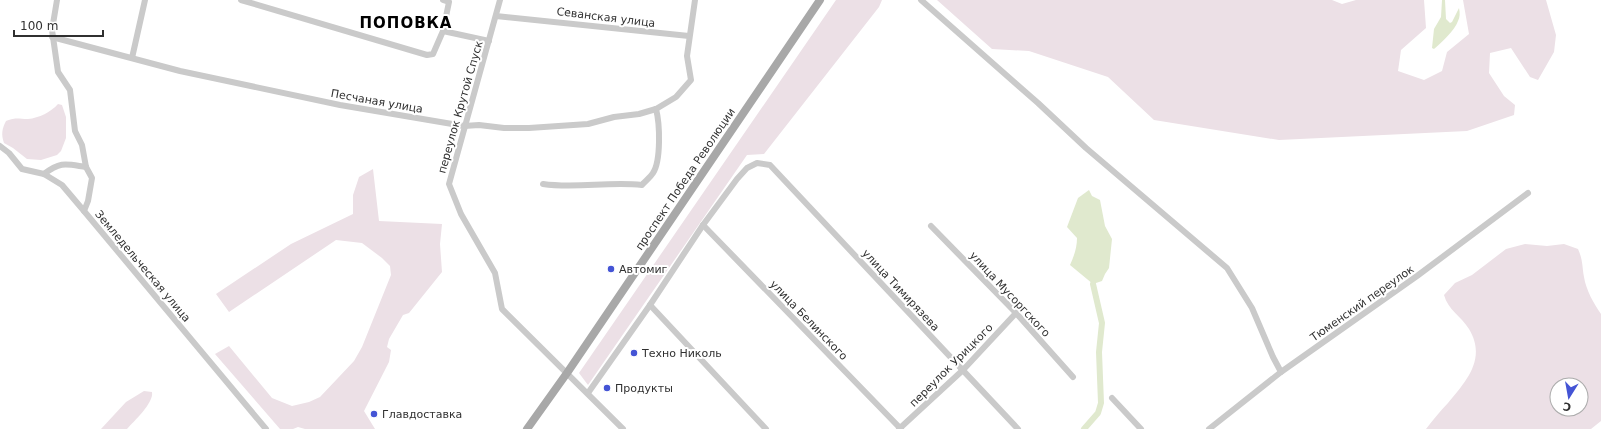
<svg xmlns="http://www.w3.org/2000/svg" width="1601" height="429" viewBox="0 0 1601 429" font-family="'DejaVu Sans',sans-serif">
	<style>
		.green { fill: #ece0e6; fill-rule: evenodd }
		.water { fill: #e0e9ce }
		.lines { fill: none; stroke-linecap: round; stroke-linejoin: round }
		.canal { stroke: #e0e9ce; stroke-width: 6 }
		.minor { stroke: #cacaca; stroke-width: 6 }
		.major { stroke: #a8a8a8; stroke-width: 8 }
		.poi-dot { fill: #4454d5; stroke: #fff; stroke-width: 1.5 }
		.labels { text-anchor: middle; stroke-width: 4; stroke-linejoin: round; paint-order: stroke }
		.street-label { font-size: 11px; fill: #303030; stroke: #fff }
		.poi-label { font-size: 11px; fill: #303030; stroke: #fff; text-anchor: start }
		.district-label { font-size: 15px; font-weight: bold; letter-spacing: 1px; fill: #000; stroke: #fff }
	</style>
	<rect width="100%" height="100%" fill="#fff"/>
	<g class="green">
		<polygon points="836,0 882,0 879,7 764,154 747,155 588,385 579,373"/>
		<polygon points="937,0 1332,0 1342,4 1356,0 1424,0 1426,28 1401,50 1398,71 1424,80 1442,71 1447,52 1469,34 1463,0 1546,0 1556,35 1554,52 1538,80 1530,77 1511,48 1490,53 1489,73 1504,96 1515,105 1514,115 1467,131 1279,140 1154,120 1108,77 1029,51 992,49"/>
		<path d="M58 104 62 105 66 117V138L61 151 57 155 41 160 27 159 13 148 4 143C1 134 2 129 6 121 17 117 18 119 28 119 39 118 51 112 58 104Z"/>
		<polygon points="373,169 379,221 442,224 440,244 442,272 409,313 403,315 389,339 387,347 391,350 389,362 364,411 375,429 305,429 298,427 293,429 280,429 215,354 229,346 272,398 292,406 309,402 320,397 354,361 362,347 391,275 390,266 382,258 362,243 336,240 229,312 216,294 291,244 353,214 353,195 359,177"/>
		<path d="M1525 244 1547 246 1564 244 1578 249C1583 260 1582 266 1584 277 1586 290 1594 304 1601 314V421L1591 429H1426C1433 420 1440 411 1448 403 1466 381 1487 359 1469 329 1461 316 1448 310 1444 295L1455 283 1472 275 1506 249ZM1557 385H1581V409H1557Z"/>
		<path d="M144 391 152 392C154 403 134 421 127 429H101L126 402Z"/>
	</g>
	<g class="water">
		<path d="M1442 0H1445L1446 19 1450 23 1452 22 1459 8C1460 13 1460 17 1458 21 1455 30 1442 42 1434 49L1432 48 1434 29 1441 17Z"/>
		<path d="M1089 190 1092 196 1100 200 1105 226 1112 239 1109 268 1105 274 1102 281 1093 284 1070 265C1074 256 1077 248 1077 238L1067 227 1078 198Z"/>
	</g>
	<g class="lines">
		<polyline class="canal" points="1084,429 1098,413 1101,403 1099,352 1102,323 1093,284"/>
		<g class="minor">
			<polyline points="57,0 52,30 58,72 70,90 75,131 82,145 86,167 92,178 88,201 84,211 266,429"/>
			<polyline points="241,0 427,55 433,54 443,31 449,2 443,0"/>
			<polyline points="500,0 449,184 461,214 495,273 502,309 623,429"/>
			<polyline points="921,0 1038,103 1086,148 1227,268 1252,308 1273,357 1281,372"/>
			<polyline points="496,16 689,36"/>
			<polyline points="443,31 489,41"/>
			<polyline points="52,37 180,71 340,105 464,126 479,125 504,128 529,128 588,124 614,117 639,114 656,109 676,97 691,80 687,56 695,0"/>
			<polyline points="132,58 145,0"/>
			<polyline points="0,146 9,153 22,169 44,174 62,185 84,211"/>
			<path d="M44 174C61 161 66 164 86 167"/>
			<path d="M543 184C576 189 609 181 642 185 645 181 650 178 653 173 661 161 660 124 656 109"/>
			<polyline points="703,225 901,429"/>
			<polyline points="931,226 1016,313 1073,377"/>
			<polyline points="650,305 766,429"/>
			<polyline points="588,393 650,305 703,225 737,179 747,168 757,163 770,165 1018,429"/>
			<polyline points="1112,398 1141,429"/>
			<polyline points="899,429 963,370 1016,313"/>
			<polyline points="1209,429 1281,372 1417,276 1528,193"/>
		</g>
		<polyline class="major" points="527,429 567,373 820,0"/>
	</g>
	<g class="poi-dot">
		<circle cx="611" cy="269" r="4"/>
		<circle cx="634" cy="353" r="4"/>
		<circle cx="607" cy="388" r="4"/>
		<circle cx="374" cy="414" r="4"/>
	</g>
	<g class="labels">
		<g class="street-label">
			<text transform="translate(606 17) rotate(7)" y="4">Севанская улица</text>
			<text transform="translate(377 101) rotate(10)" y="4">Песчаная улица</text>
			<text transform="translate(460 107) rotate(-74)" y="4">переулок Крутой Спуск</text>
			<text transform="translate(685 179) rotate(-56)" y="4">проспект Победа Революции</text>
			<text transform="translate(143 266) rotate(50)" y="4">Земледельческая улица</text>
			<text transform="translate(901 290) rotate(47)" y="4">улица Тимирязева</text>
			<text transform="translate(1010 294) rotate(47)" y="4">улица Мусоргского</text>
			<text transform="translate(1362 303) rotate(-35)" y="4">Тюменский переулок</text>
			<text transform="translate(809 320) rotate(46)" y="4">улица Белинского</text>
			<text transform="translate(951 365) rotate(-45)" y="4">переулок Урицкого</text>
		</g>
		<g class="poi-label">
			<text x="619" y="273">Автомиг</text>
			<text x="642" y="357">Техно Николь</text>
			<text x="615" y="392">Продукты</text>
			<text x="382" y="418">Главдоставка</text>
		</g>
		<g class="district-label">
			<text x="406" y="28">ПОПОВКА</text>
		</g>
	</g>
	<g transform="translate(1569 397) rotate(191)"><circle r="19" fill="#ffffff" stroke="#acacac"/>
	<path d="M0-3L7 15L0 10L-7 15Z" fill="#4454d5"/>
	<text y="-6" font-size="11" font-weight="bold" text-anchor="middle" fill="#303030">С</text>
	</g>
	<path d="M14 30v6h89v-6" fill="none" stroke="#303030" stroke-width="2"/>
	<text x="20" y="30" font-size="12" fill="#303030" stroke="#ffffff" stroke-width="3" paint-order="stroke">100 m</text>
</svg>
